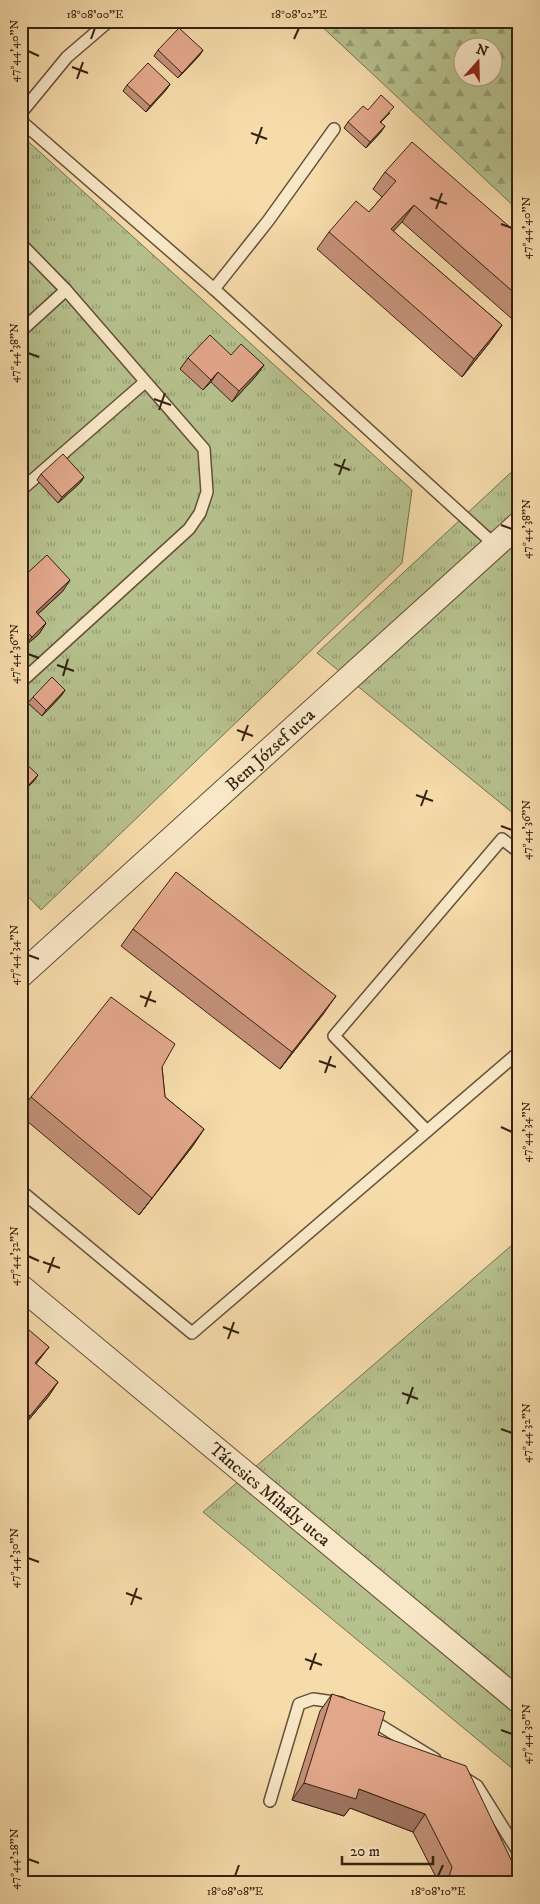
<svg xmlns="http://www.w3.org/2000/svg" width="540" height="1904" viewBox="0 0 540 1904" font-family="'IM FELL DW Pica',serif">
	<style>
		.grass { fill: url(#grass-tufts); stroke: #767150 }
		.forest { fill: url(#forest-firs); stroke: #767150; fill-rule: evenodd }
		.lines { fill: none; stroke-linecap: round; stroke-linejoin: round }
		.lane-casing { stroke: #655038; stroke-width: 14 }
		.street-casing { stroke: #655038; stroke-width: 26 }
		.lane { stroke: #f9e8c8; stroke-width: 11 }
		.street { stroke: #f9e8c8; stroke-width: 24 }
		.wall { fill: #c39078; stroke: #352111 }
		.shaded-wall { fill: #9f7561; stroke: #352111 }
		.building { fill: #e3a78b; stroke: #352111 }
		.ticks { fill: none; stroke: #352111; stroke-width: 2 }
		.labels { text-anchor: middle; stroke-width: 5; stroke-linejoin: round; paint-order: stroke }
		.street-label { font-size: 18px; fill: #352111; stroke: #f9e8c8 }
		.neatline { fill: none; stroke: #352111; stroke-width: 2 }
		.ticks-label { font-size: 12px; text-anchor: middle; fill: #352111 }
	</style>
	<defs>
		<pattern id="grass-tufts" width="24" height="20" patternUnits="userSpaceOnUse" patternTransform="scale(1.25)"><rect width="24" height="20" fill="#b6c18e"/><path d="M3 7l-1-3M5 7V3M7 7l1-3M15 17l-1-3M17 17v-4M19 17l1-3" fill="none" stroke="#959c73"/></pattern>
		<pattern id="forest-firs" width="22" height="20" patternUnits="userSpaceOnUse" patternTransform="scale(1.25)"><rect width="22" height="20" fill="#b6c18e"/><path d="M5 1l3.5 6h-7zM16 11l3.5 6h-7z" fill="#959c73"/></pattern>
	</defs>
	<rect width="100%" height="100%" fill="#f6dbab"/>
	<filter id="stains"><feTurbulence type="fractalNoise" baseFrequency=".004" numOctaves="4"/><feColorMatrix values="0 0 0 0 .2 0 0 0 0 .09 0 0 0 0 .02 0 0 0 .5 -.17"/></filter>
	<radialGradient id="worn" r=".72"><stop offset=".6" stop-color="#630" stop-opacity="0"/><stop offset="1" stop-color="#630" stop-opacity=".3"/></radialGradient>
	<g class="grass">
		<polygon points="21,135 412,490 402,563 41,910 21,889"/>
		<polygon points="519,465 519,818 317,653"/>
		<polygon points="519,1239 519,1774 203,1512"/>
	</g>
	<path class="forest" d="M316 21H519V211ZM462 48H492V78H462Z"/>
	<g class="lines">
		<defs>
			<g id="lane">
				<polyline points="21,113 67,57 109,21"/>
				<polyline points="21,121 214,289 495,545"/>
				<polyline points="21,244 66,290 204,449 207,492 200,513 189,529 21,682"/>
				<polyline points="214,289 268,221 334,129"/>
				<polyline points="21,331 66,290"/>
				<polyline points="21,490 145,382"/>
				<polyline points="427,1131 334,1036 502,839 519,852"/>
				<polyline points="21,1191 192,1333 519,1052"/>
				<polyline points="368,1718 435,1759"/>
				<polyline points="461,1776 477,1786 519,1853"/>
				<polyline points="270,1801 299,1704 313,1699 341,1703"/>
			</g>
			<g id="street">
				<path id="s1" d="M21 975 519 524"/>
				<path id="s2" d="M21 1287 519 1701"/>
			</g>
		</defs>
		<use href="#lane" class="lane-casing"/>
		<use href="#street" class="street-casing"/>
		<use href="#lane" class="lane"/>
		<use href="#street" class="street"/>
	</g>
	<g class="wall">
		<polygon points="158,50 203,50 199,56 178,78 154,56"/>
		<polygon points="170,84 166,90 146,112 123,91 127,85"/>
		<polygon points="368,110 390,113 381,122 381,132 366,148 344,128 348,122"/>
		<polygon points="385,172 519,235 519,309 511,318 402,222 393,231 502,325 490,342 462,377 317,249 329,232 369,212 382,197 373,189"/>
		<polygon points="231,355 264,365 256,376 232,402 211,382 203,390 180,369 188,358"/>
		<polygon points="41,474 84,477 80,483 58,503 37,480"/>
		<polygon points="21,578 63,591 38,614 46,623 39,634 24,647 21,644"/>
		<polygon points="65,690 61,696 42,716 28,703 33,697"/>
		<polygon points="133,929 324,1013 280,1069 121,946"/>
		<polygon points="162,1067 165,1097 204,1129 192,1147 139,1215 21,1116 21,1111 31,1097"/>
		<polygon points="21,1325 49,1347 36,1364 58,1382 48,1397 21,1429"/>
		<polygon points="332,1694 378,1735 512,1883 439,1883 413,1832 350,1808 344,1816 292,1800 320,1711"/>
	</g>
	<g class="shaded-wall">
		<polygon points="203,50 199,56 178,78 182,73"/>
		<polygon points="170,84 166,90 146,112 150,106"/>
		<polygon points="385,126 381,132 366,148 370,142"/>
		<polygon points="414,205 402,222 379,247 391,229"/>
		<polygon points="519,306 519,309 511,318"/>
		<polygon points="502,325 490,342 462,377 474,359"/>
		<polygon points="264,365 256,376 232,402 239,391"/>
		<polygon points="218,372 211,382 203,390 211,380"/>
		<polygon points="84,477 80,483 58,503 62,497"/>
		<polygon points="70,580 63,591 28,623 36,612"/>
		<polygon points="46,623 39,634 24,647 32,637"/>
		<polygon points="65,690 61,696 42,716 46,710"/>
		<polygon points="38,775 34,781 21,794 23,791"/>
		<polygon points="336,996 324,1013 280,1069 292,1052"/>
		<polygon points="204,1129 192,1147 139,1215 152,1198"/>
		<polygon points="49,1347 38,1361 25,1378 35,1363"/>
		<polygon points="58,1382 48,1397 21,1429 30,1416"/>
		<polygon points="304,1783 359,1789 425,1814 413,1832 350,1808 344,1816 292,1800"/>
	</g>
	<g class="building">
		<polygon points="179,28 203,50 182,73 158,50"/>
		<polygon points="148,63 170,84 150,106 127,85"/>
		<polygon points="381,95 394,107 380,122 385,126 370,142 348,122 363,106 368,110"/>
		<polygon points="412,142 519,235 519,297 414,205 391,229 502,325 474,359 329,232 356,201 369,212 396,181 385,172"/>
		<polygon points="210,335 231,355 241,344 264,365 239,391 218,372 211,380 188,358"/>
		<polygon points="63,454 84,477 62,497 41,474"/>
		<polygon points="47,555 70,580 36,612 46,623 32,637 25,630 21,634 21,578 22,578"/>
		<polygon points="52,677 65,690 46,710 33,697"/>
		<polygon points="21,759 38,775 23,791 21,789"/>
		<polygon points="176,872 336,996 292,1052 133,929"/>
		<polygon points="111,997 175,1044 162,1067 165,1097 204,1129 152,1198 31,1097"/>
		<polygon points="22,1324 49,1347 35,1363 58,1382 30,1416 21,1408"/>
		<polygon points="332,1694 385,1712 378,1735 466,1766 516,1870 512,1883 447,1883 452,1867 425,1814 359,1789 356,1799 304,1783"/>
	</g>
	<path class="ticks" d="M91 39 95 28M294 39 299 28M28 51 39 56M72 67 88 73M77 79 83 62M251 133 267 139M256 144 262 127M430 198 447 204M436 209 442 193M501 224 512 228M28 353 39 357M154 399 171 405M159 410 165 393M334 464 350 470M339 475 345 459M501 525 512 529M28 654 39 658M57 665 74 671M63 676 68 659M237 730 253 736M242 741 248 725M416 795 433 801M421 806 427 790M501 826 512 830M28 955 39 959M140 996 156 1002M145 1007 151 991M319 1061 336 1067M325 1073 331 1056M501 1127 512 1132M28 1256 39 1261M43 1262 60 1268M48 1273 54 1257M223 1327 239 1333M228 1339 234 1322M402 1393 418 1399M407 1404 413 1387M501 1429 512 1433M28 1558 39 1562M126 1593 142 1599M131 1605 137 1588M305 1659 322 1665M310 1670 316 1653M501 1730 512 1734M28 1859 39 1863M235 1876 239 1865M438 1876 443 1865"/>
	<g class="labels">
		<g class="street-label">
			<text dy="6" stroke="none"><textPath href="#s1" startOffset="336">Bem József utca</textPath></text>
			<text dy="6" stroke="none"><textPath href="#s2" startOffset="324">Táncsics Mihály utca</textPath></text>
		</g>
	</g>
	<rect width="540" height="1904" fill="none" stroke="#f6dbab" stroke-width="55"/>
	<g transform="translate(478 62) rotate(20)"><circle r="24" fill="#f9e8c8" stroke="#ab987f"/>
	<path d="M0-4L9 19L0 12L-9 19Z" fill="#8f2418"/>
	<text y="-8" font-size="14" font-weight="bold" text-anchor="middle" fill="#352111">N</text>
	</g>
	<path d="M342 1856v8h91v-8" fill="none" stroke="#352111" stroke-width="2.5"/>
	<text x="350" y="1856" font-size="15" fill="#352111" stroke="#f9e8c8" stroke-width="4" paint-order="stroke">20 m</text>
	<rect x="28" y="28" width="484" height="1848" class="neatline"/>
	<g class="ticks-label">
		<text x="95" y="18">18°08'00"E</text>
		<text x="299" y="18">18°08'02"E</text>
		<text transform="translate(14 51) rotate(-90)" y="4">47°44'40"N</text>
		<text transform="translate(526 228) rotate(-90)" y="4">47°44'40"N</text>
		<text transform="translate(14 353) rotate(-90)" y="4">47°44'38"N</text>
		<text transform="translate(526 529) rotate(-90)" y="4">47°44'38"N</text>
		<text transform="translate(14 654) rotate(-90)" y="4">47°44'36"N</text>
		<text transform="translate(526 830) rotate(-90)" y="4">47°44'36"N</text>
		<text transform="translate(14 955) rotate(-90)" y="4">47°44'34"N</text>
		<text transform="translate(526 1132) rotate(-90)" y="4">47°44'34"N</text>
		<text transform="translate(14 1256) rotate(-90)" y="4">47°44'32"N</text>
		<text transform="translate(526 1433) rotate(-90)" y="4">47°44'32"N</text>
		<text transform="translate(14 1558) rotate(-90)" y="4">47°44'30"N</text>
		<text transform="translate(526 1734) rotate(-90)" y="4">47°44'30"N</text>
		<text transform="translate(14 1859) rotate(-90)" y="4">47°44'28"N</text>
		<text x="235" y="1895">18°08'08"E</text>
		<text x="438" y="1895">18°08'10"E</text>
	</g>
	<rect width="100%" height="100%" filter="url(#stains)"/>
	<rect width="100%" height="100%" fill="url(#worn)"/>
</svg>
